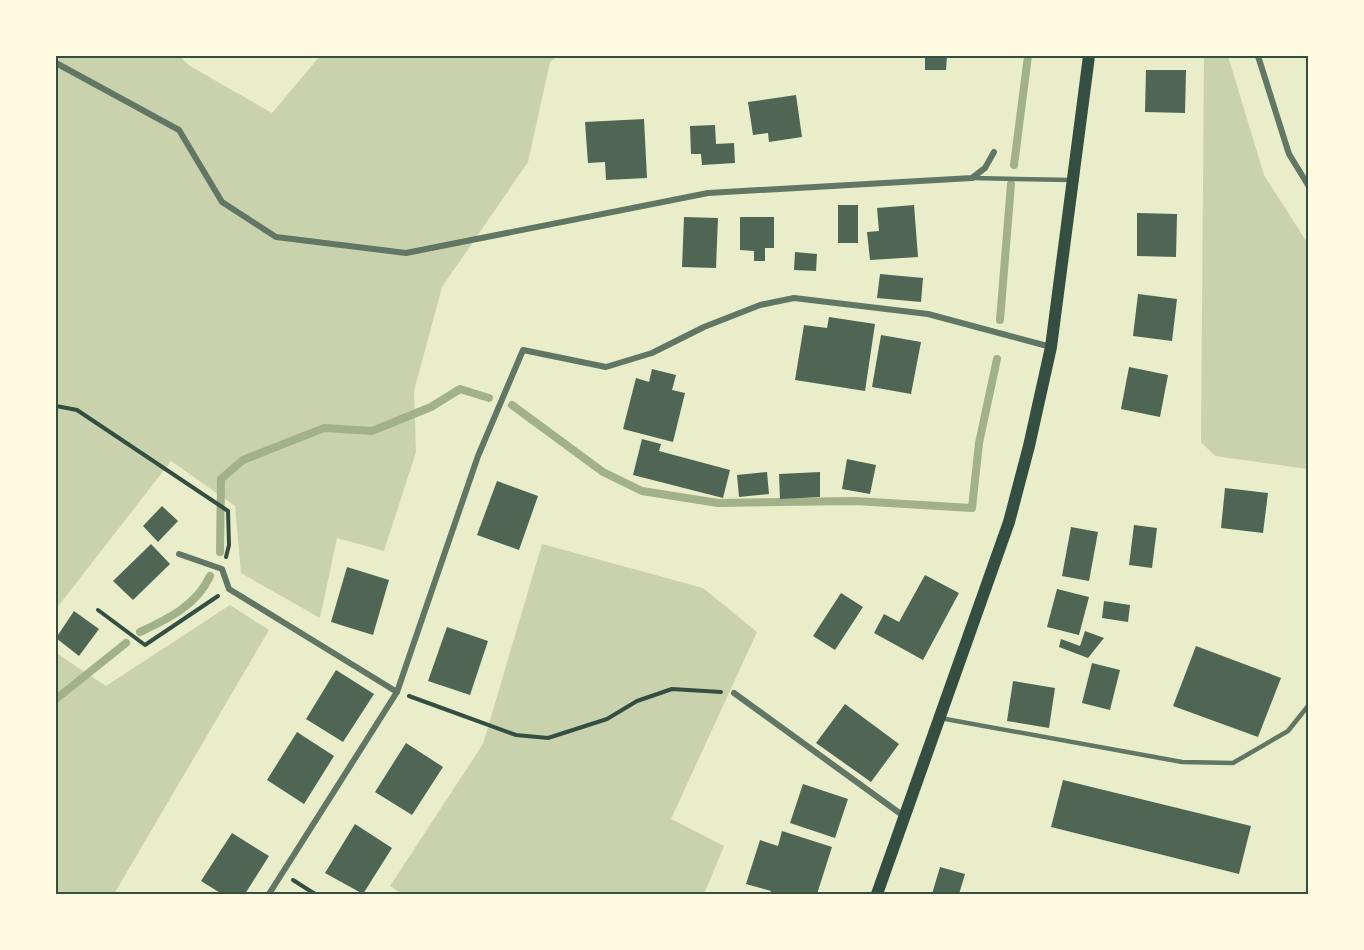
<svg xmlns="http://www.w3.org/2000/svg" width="1364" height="950" viewBox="0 0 1364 950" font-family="Rubik,sans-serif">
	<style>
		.green { fill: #cad2ad }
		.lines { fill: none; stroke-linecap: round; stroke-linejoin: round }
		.stream { stroke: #a3b18a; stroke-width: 8 }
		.building { fill: #4f6655 }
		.path { stroke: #344e41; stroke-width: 4 }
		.service { stroke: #617663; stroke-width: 4.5 }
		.minor { stroke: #617663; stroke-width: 6 }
		.secondary { stroke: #344e41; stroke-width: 12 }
		.neatline { fill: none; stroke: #344e41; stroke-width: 2 }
	</style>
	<rect width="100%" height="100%" fill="#e9edc9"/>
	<g class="green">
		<polygon points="56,56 179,56 190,66 272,113 320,56 558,56 550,62 528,162 442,287 414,391 416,452 384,551 337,538 320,618 241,573 235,506 171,461 56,609"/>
		<polygon points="1204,56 1228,56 1264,175 1308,244 1308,469 1215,456 1201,442"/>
		<polygon points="542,544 703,588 757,632 671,819 724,846 704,894 402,894 390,886 483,744"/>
		<polygon points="230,605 269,630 114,894 56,894 56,653 106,686"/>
	</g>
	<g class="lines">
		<g class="stream">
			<polyline points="1014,165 1028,56"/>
			<polyline points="1000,320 1011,184"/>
			<polyline points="512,405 603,472 642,491 718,503 855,501 972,508 979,443 997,359"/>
			<polyline points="220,552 221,479 243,460 324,428 372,431 431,407 460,389 489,398"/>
			<path d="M140 632C168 619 197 605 210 576"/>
			<polyline points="56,699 126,643"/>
		</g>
	</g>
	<g class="building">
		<polygon points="925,56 947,56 946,70 925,70"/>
		<polygon points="1146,70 1186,70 1185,113 1145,112"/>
		<polygon points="796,95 802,137 769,142 768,133 753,135 748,102"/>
		<polygon points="644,119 647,178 606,180 605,162 588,163 585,122"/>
		<polygon points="715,125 716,144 734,143 735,163 702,165 701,154 691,154 690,126"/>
		<rect x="838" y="205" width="20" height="38"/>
		<polygon points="914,205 918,257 870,260 867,232 879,231 877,208"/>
		<polygon points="1137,213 1177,214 1176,257 1137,256"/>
		<polygon points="684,217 718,218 716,268 682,267"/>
		<polygon points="740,217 774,217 774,248 765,248 765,261 754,261 754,251 740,250"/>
		<polygon points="795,252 817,254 816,271 794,270"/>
		<polygon points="880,274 923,278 921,302 877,298"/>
		<polygon points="1138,294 1177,299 1172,341 1133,336"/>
		<polygon points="829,317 875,324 865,391 795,380 804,325 827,328"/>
		<polygon points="881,335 921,342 911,394 872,387"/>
		<polygon points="1129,367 1168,375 1160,417 1121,409"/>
		<polygon points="652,369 676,375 672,390 685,393 673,442 623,429 636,378 649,382"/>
		<polygon points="642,439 661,444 659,451 730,470 723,498 633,475"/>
		<polygon points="847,459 876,465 870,494 842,489"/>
		<polygon points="767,472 769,494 739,497 737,475"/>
		<polygon points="820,472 820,497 780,499 779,474"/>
		<polygon points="497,481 538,496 519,550 477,535"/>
		<polygon points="1225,488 1268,493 1263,533 1221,528"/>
		<polygon points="162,506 178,521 158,542 143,526"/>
		<polygon points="1134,525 1157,528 1152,568 1129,565"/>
		<polygon points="1071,527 1098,532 1089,581 1062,576"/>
		<polygon points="151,544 170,564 133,600 113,581"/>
		<polygon points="347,567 389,580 373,635 331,622"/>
		<polygon points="925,575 959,593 923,660 874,633 884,614 899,622"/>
		<polygon points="1057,589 1089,597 1079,635 1047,627"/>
		<polygon points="841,593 863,607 835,650 813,636"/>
		<polygon points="1104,601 1130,605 1128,622 1102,618"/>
		<polygon points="74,611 99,629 79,656 56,638"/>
		<polygon points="447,627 488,641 470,695 428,681"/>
		<polygon points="1085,631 1104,638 1088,658 1059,647 1061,639 1080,646"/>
		<polygon points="1196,646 1281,678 1258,737 1173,706"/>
		<polygon points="1092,663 1120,670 1110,710 1082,703"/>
		<polygon points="336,670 374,694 343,742 306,719"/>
		<polygon points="1013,681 1055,688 1049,728 1007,721"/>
		<polygon points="845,704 899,744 871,782 816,743"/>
		<polygon points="297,732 334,756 304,804 267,780"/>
		<polygon points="406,743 443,767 412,815 375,792"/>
		<polygon points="1063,780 1251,826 1239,874 1051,827"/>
		<polygon points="803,784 848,799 835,838 790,823"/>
		<polygon points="355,824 392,848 363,894 325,873"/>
		<polygon points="782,831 832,847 817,894 770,894 771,891 746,884 760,840 778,846"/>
		<polygon points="232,833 269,856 245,894 222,894 201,881"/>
		<polygon points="940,867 965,874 959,894 932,894"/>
	</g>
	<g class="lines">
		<g class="path">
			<polyline points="56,406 77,410 228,511 229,545 226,557"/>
			<polyline points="98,610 145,645 218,596"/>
			<polyline points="409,696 516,735 548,738 607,719 637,701 672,689 721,692"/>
			<polyline points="293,880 315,894"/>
		</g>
		<g class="service">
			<polyline points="972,178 1071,180"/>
			<polyline points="940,718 1182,762 1233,763 1288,731 1308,706"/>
		</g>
		<g class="minor">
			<polyline points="1258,56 1289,154 1308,185"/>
			<polyline points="56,63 179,130 222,202 276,237 406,253 708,193 972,178 985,168 994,152"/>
			<polyline points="179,554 222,569 229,589 397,692 269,894"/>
			<polyline points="397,692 478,456 523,350 606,367 652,353 704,327 760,305 794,298 928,314 1051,347"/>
			<polyline points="734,693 905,817"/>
		</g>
		<polyline class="secondary" points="877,894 1009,522 1029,446 1051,347 1089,56"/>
	</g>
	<rect width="1364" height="950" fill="none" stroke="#fefae0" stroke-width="114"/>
	<rect x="57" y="57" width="1250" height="836" class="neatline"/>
</svg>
